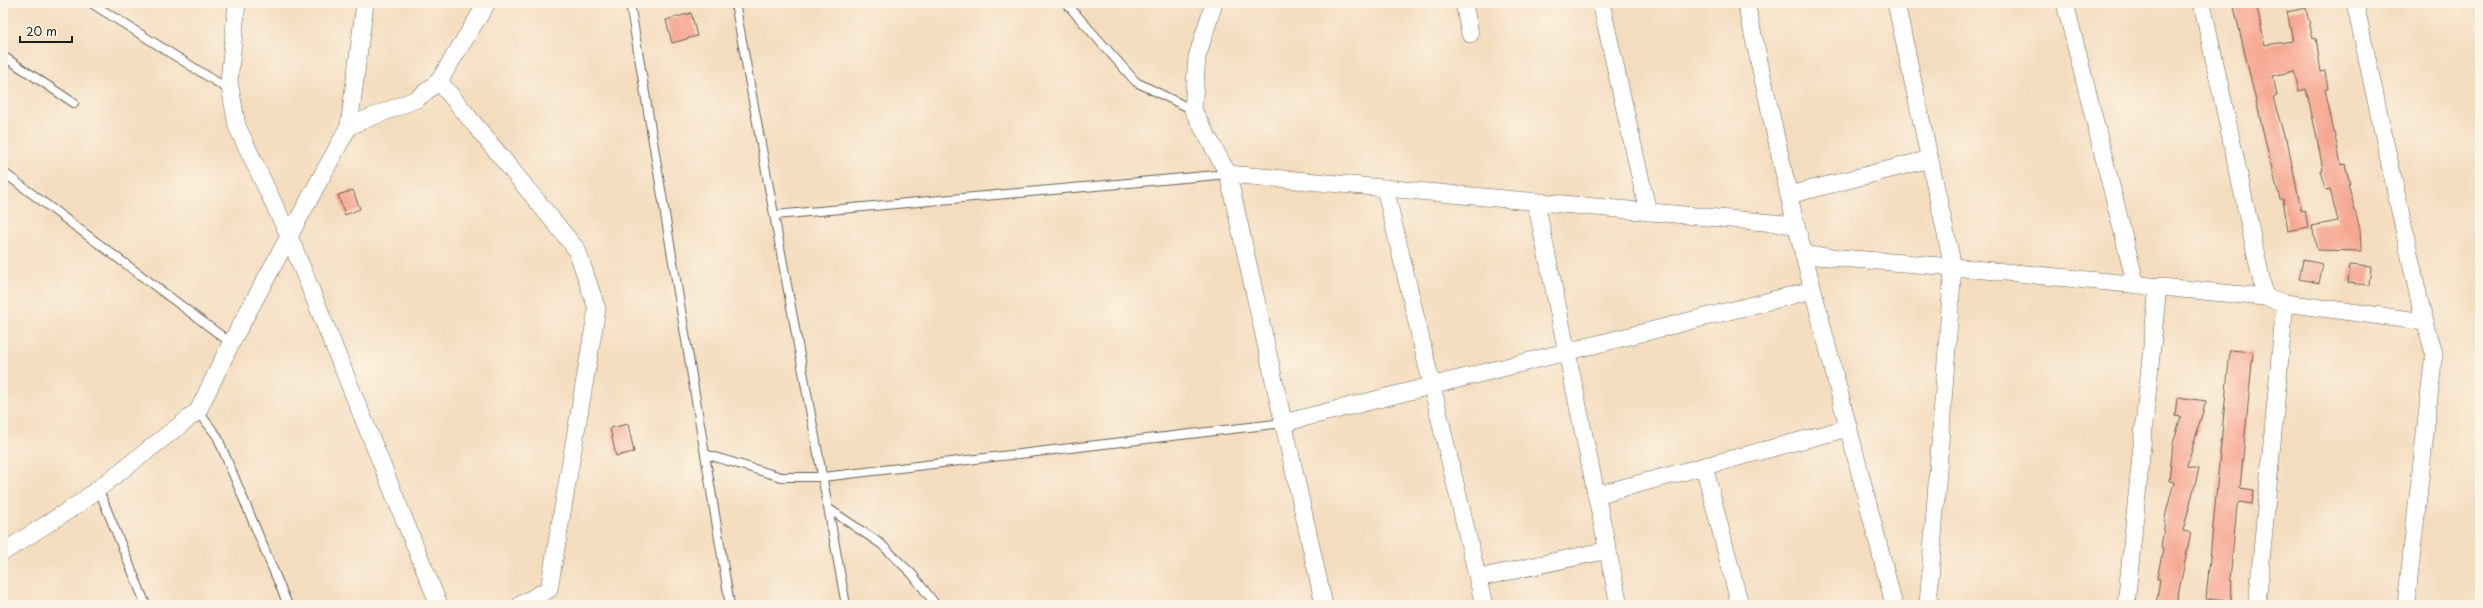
<svg xmlns="http://www.w3.org/2000/svg" width="2483" height="608" viewBox="0 0 2483 608" font-family="'Playpen Sans',sans-serif">
	<style>
		.building { fill: #f6a691 }
		.lines { fill: none; stroke-linecap: round; stroke-linejoin: round }
		.lane-casing { stroke: #686055; stroke-width: 10 }
		.street-casing { stroke: #686055; stroke-width: 18 }
		.lane { stroke: #fff; stroke-width: 8 }
		.street { stroke: #fff; stroke-width: 17 }
	</style>
	<rect width="100%" height="100%" fill="#fcf5e5"/>
	<filter id="ink" filterUnits="userSpaceOnUse"><feTurbulence type="fractalNoise" baseFrequency=".025" numOctaves="2"/><feDisplacementMap in="SourceGraphic" scale="8" xChannelSelector="R" yChannelSelector="G"/><feConvolveMatrix kernelMatrix="1 2 1 2 8 2 1 2 1" color-interpolation-filters="sRGB"/></filter>
	<filter id="wash" filterUnits="userSpaceOnUse"><feTurbulence type="fractalNoise" baseFrequency=".012" numOctaves="4" result="noise"/><feDisplacementMap in="SourceGraphic" scale="16" xChannelSelector="R" yChannelSelector="G"/><feGaussianBlur stdDeviation="0.9" result="paint"/><feColorMatrix in="noise" values="0 0 0 0 0 0 0 0 0 0 0 0 0 0 0 0 0 1.4 0 .05"/><feComposite in="paint" operator="in"/></filter>
	<g filter="url(#wash)">
		<rect width="100%" height="100%" fill="#f4ddbf"/>
		<g id="blocks">
			<g class="building">
				<polygon points="2233,3 2256,3 2265,45 2293,41 2287,12 2306,8 2313,39 2316,38 2321,72 2325,71 2328,89 2325,89 2341,165 2345,164 2350,184 2348,184 2360,229 2361,251 2317,250 2312,226 2338,221 2330,189 2326,190 2321,170 2323,170 2316,133 2306,89 2299,91 2294,71 2273,76 2277,96 2273,97 2285,139 2287,139 2301,211 2305,210 2308,227 2288,231 2283,199 2280,199 2272,169"/>
				<polygon points="691,13 697,36 672,43 666,20"/>
				<polygon points="353,190 360,209 345,215 338,195"/>
				<polygon points="2303,260 2323,264 2319,283 2299,279"/>
				<polygon points="2350,265 2371,267 2369,285 2348,283"/>
				<polygon points="2230,350 2253,352 2240,488 2254,490 2252,504 2239,502 2237,506 2230,580 2232,581 2231,601 2206,599"/>
				<polygon points="2177,397 2206,401 2187,467 2199,469 2183,531 2191,532 2176,605 2156,605 2160,579 2157,579 2163,549 2161,548 2166,513 2174,482 2169,481 2173,444 2181,417 2175,416"/>
				<polygon points="628,424 634,452 616,456 610,428"/>
			</g>
		</g>
	</g>
	<g filter="url(#ink)">
		<use href="#blocks" fill-opacity="0" stroke="#686055" stroke-width="1"/>
		<g class="lines">
			<defs>
				<g id="lane">
					<polyline points="91,3 231,91"/>
					<polyline points="630,3 730,605"/>
					<polyline points="735,3 846,605"/>
					<polyline points="1066,3 1136,82 1193,110"/>
					<polyline points="3,56 74,103"/>
					<polyline points="3,172 231,343"/>
					<polyline points="775,215 1228,174"/>
					<polyline points="198,411 217,436 288,605"/>
					<polyline points="705,454 781,477 823,477 1283,423"/>
					<polyline points="98,488 146,605"/>
					<polyline points="829,509 881,544 912,574 936,605"/>
				</g>
				<g id="street">
					<polyline points="237,3 229,81 237,126 289,236 439,605"/>
					<polyline points="1214,3 1197,57 1193,110 1228,174 1324,605"/>
					<polyline points="1464,3 1470,34"/>
					<polyline points="1601,3 1648,212"/>
					<polyline points="1746,3 1792,209 1894,605"/>
					<polyline points="1896,3 1953,267 1928,605"/>
					<polyline points="2065,3 2136,285"/>
					<polyline points="2202,3 2265,297"/>
					<polyline points="2355,3 2421,308 2434,353 2406,605"/>
					<polyline points="439,81 577,250 597,309 549,589 520,605"/>
					<polyline points="349,126 417,99 439,81 487,3"/>
					<polyline points="1228,174 1796,225"/>
					<polyline points="1385,188 1484,605"/>
					<polyline points="1789,195 1930,159"/>
					<polyline points="1536,202 1619,605"/>
					<polyline points="1804,255 1953,267 2265,297 2285,303 2425,322"/>
					<polyline points="1283,423 1813,290"/>
					<polyline points="1704,466 1740,605"/>
					<polyline points="1596,495 1848,428"/>
					<polyline points="3,552 80,503 198,411 231,343 349,126 365,3"/>
					<polyline points="1478,578 1608,550"/>
					<polyline points="2126,605 2158,286"/>
					<polyline points="2257,605 2285,303"/>
				</g>
			</defs>
			<use href="#lane" class="lane-casing"/>
			<use href="#street" class="street-casing"/>
			<use href="#lane" class="lane"/>
			<use href="#street" class="street"/>
		</g>
	</g>
	<rect width="2483" height="608" fill="none" stroke="#fcf5e5" stroke-width="16"/>
	<path d="M20 36v6h52v-6" fill="none" stroke="#1c1c1c" stroke-width="2"/>
	<text x="26" y="36" font-size="12" fill="#1c1c1c" stroke="#fcf5e5" stroke-width="3" paint-order="stroke">20 m</text>
</svg>
